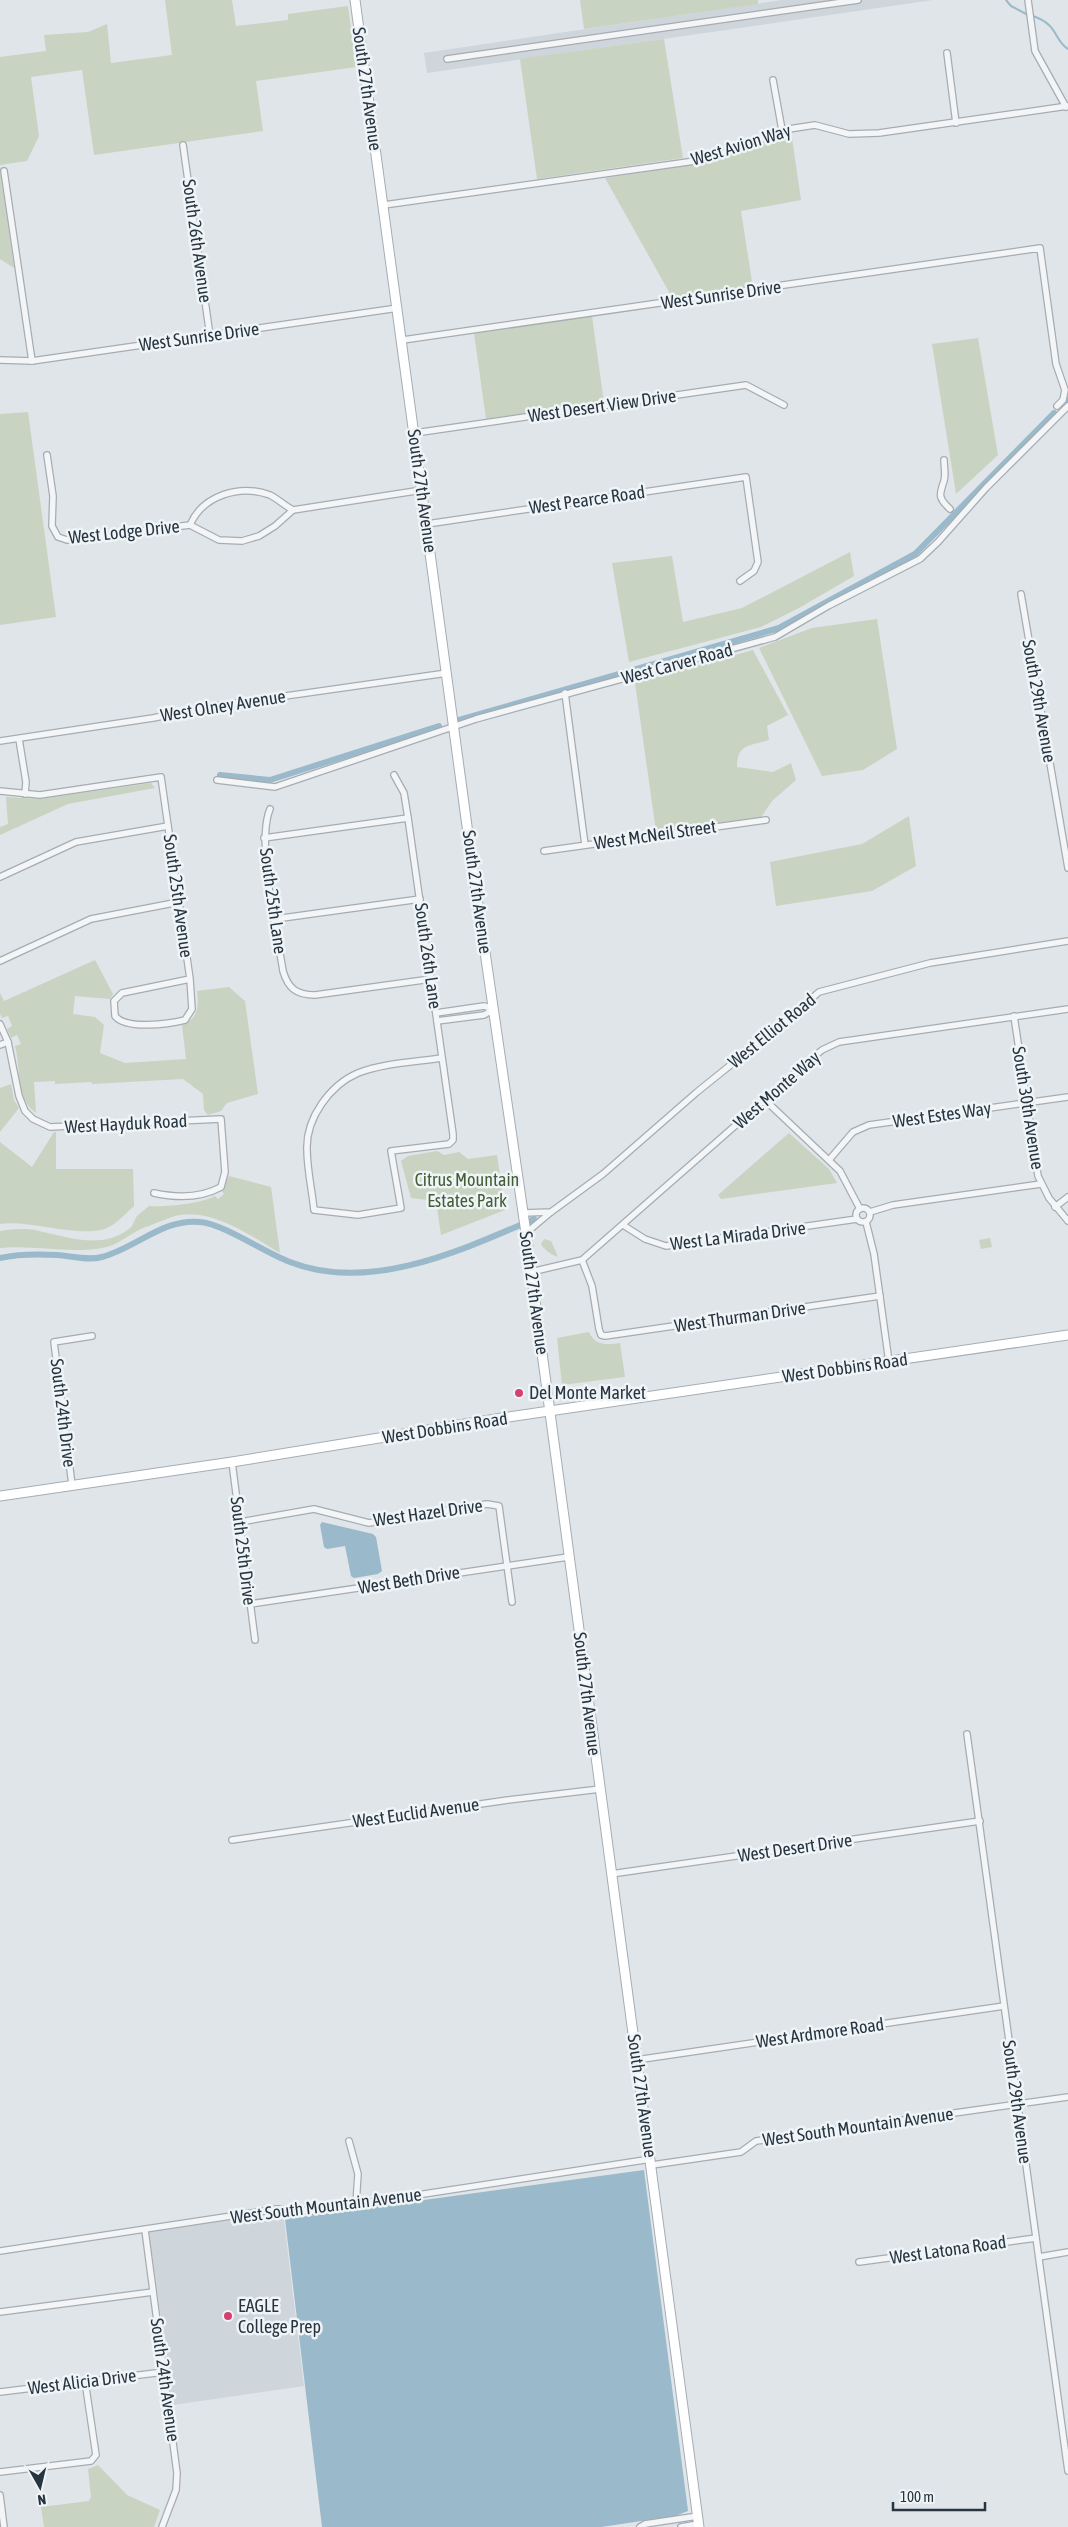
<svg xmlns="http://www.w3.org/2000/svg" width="1068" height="2527" viewBox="0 0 1068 2527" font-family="'Asap Condensed',sans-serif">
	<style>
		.built { fill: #ced5db }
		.green { fill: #c9d3c1 }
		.water { fill: #9ab9ca }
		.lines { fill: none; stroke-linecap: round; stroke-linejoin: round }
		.stream { stroke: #9ab9ca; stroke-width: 2 }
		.canal { stroke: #9ab9ca; stroke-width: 6 }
		.street-casing { stroke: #a5adb3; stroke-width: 8 }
		.secondary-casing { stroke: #a5adb3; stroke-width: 11 }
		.street { stroke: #f3f5f7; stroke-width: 5.5 }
		.secondary { stroke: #fff; stroke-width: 9 }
		.poi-dot { fill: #d2416f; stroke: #eff4f7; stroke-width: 2 }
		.labels { text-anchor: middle; stroke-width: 5; stroke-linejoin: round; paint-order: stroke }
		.street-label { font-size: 18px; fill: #283541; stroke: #eff4f7 }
		.park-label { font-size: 18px; fill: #435d35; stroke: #eff4f7 }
		.poi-label { font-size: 18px; fill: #283541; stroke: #eff4f7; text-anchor: start }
	</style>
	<rect width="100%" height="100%" fill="#e0e5e9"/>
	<g class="built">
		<polygon points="782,0 933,0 427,73 424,53"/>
		<polygon points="283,2212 304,2386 173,2405 149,2232"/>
	</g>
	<g class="green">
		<polygon points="165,0 232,0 236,26 288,20 288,14 348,6 356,67 256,81 263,131 94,155 82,70 31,77 39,136 27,161 0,165 0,57 46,51 44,35 88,32 107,24 111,63 172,55"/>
		<polygon points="580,0 758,0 758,4 584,29"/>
		<polygon points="664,39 683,158 537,179 520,59"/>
		<polygon points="791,131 801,200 741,211 753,288 673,299 605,178 709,162"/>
		<polygon points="0,169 14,268 0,259"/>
		<polygon points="592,316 604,403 486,419 474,333"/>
		<polygon points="978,338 998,455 956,494 932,344"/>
		<polygon points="28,412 56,617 0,625 0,414"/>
		<polygon points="850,552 854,576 799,608 761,627 629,662 612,563 672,556 683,622 742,608"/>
		<polygon points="877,619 897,749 863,770 822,776 759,648 812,628"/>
		<path d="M753 650 788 715 767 726 769 740C749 746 737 744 737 767L773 772 791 763 796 780 772 801 760 819 656 831 635 683Z"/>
		<polygon points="151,783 155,788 68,804 0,835 0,827 8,824 6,797 40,799"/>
		<polygon points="909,816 916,866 872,891 776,906 770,862 862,844"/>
		<path d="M95 960 113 994 110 999 75 996 73 1014 95 1017 104 1025 100 1053 125 1063 186 1059 182 1025C198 1019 199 1007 197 991L229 987 245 1001 258 1094 227 1103 221 1111 208 1115 204 1110 203 1094 183 1079 92 1084 91 1082 55 1084V1081L34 1082 36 1113C15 1098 21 1068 15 1046L21 1044 17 1035 11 1038 7 1029 12 1026 8 1016 2 1018 0 1014V993L4 1001Z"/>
		<polygon points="11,1084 14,1100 19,1108 0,1132 0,1088"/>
		<path d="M54 1132H56V1169H133L134 1206C127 1212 119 1221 111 1226 86 1241 31 1219 0 1224V1142L32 1167Z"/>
		<polygon points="789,1133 829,1169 837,1183 721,1199 718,1195"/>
		<polygon points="437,1151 444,1155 459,1152 468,1159 497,1155 505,1210 441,1235 436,1201 411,1198 401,1161 408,1156"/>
		<path d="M229 1176 271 1187 280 1253C251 1236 214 1209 179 1215 166 1218 155 1224 143 1228 129 1234 117 1246 102 1248 69 1254 34 1245 0 1248V1231C12 1229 27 1228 39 1231 68 1237 101 1250 129 1229 133 1226 134 1221 137 1216 141 1213 145 1209 149 1206 166 1207 200 1204 215 1196L218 1199 224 1194 221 1190Z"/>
		<polygon points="990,1238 992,1247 981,1249 979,1240"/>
		<path d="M544 1239 551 1241 558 1257C553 1256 542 1248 541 1244Z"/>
		<path d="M589 1332C595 1346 607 1345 620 1343L625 1377 562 1385 557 1338Z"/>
		<polygon points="98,2465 127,2495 160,2510 154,2527 44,2527 41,2507 89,2501 91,2497 88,2469"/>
	</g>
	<g class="water">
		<polygon points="322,1522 373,1534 376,1537 382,1571 378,1574 354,1578 351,1576 345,1546 327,1549 324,1547 320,1525"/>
		<polygon points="644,2170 688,2511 675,2516 601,2527 322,2527 285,2219"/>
	</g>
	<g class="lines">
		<g class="stream">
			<polyline points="1006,0 1011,6 1028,15"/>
			<path d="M1033 16C1059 25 1053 39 1068 49"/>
		</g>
		<g class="canal">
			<polyline points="1067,401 1068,400"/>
			<polyline points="459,720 779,628 915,554 1054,413"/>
			<polyline points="220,775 270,780 439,726"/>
			<path d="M0 1258C18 1254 38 1254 57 1255 71 1256 88 1261 102 1257 136 1248 163 1218 200 1222 224 1224 265 1253 290 1262 370 1293 460 1251 534 1219"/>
		</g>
		<defs>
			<g id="street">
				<polyline points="1028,0 1035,51 1066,107"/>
				<polyline points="947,53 956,123"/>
				<polyline points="447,59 858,0"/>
				<polyline points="773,80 782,130"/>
				<polyline points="183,145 210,336"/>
				<polyline points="4,171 32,361"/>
				<polyline points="384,205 709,159 782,130 815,125 849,134 879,133 1068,106"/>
				<polyline points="403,340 1040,248 1056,364 1065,390 1063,400 1057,406"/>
				<polyline points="0,360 32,361 398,308"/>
				<polyline points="415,433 746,385 784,405"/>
				<polyline points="47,455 53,496 52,526 58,537 67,540 190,525 219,540 242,541 259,536 275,526 293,510 422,490"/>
				<path d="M944 460C944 467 946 474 944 481 939 495 938 498 950 509"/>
				<polyline points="427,524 746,477 758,562 754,571 740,581"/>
				<path d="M190 525C203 495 240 484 270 495 278 499 285 506 293 510"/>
				<polyline points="1021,594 1068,868"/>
				<polyline points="565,693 585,845"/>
				<polyline points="19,739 26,782 25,794"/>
				<polyline points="0,741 153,718 209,707 447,673"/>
				<path d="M394 775 404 793 408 818 453 1134V1140L449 1144 391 1151 401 1208 358 1215 314 1210C312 1190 307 1169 307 1149 306 1118 330 1085 358 1073 384 1063 415 1062 442 1058"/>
				<polyline points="217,780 275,787 476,719 775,637 828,606 920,559 938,542 986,488 1068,406"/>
				<path d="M0 791 40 795 161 777 190 979 192 1009 185 1020C169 1024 126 1030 115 1016L114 1001 122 993 190 979"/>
				<path d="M270 809C256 843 277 932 283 971 288 988 296 995 315 995L431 979"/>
				<polyline points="264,838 408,818"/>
				<polyline points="544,851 766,820"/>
				<polyline points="0,877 76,842 168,826"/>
				<polyline points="275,919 420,899"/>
				<polyline points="0,961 91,919 179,902"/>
				<polyline points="436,1013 484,1006 494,1009"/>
				<polyline points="1014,1016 1038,1176 1049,1198 1068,1221"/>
				<polyline points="437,1021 484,1015 494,1009"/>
				<path d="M0 1024 8 1042 19 1096 25 1111 33 1119 50 1127 221 1119 225 1172 221 1187C201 1198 177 1198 154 1193"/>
				<polyline points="0,1045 8,1042"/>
				<polyline points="765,1100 840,1171 860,1209"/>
				<polyline points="829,1160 853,1132 869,1125 1068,1097"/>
				<polyline points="1055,1207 1068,1197"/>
				<circle cx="863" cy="1215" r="7"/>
				<polyline points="870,1212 893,1205 1041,1184"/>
				<polyline points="523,1213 551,1212 603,1174 697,1092 789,1018 819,992 930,963 1068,941"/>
				<polyline points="866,1222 874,1254 889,1362"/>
				<polyline points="623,1225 645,1239 666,1246 857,1219"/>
				<polyline points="526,1233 551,1212"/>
				<polyline points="582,1260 592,1286 599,1329 601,1335 605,1336 880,1296"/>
				<polyline points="531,1272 582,1260 810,1060 822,1050 839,1042 1068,1009"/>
				<polyline points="232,1462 255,1640"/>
				<polyline points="72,1485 54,1342 92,1336"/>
				<polyline points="240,1522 314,1509 369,1523 487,1504 499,1506 512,1602"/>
				<polyline points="250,1604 568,1557"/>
				<polyline points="967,1734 1068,2471"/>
				<polyline points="232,1840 508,1800 600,1789"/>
				<polyline points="611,1874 980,1821"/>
				<polyline points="636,2060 1004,2006"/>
				<polyline points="349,2141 358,2174 356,2204"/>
				<polyline points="652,2165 741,2152 756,2141 1068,2097"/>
				<polyline points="145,2230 177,2473 176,2490 162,2527"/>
				<polyline points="0,2251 277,2209 313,2211 651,2159"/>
				<polyline points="1039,2257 1068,2252"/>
				<polyline points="859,2262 1036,2238"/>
				<polyline points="0,2312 153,2292"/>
				<polyline points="0,2392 164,2372"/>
				<polyline points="0,2472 91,2461 96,2455 85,2381"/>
				<polyline points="0,2495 4,2527"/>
				<polyline points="640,2527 645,2524 698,2516"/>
				<polyline points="681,2527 698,2524"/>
			</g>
			<g id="secondary">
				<polyline points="355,0 472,863 526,1233 699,2527"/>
				<polyline points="0,1496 232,1462 508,1417 1068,1335"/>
			</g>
		</defs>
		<use href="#street" class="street-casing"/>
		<use href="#secondary" class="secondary-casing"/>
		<use href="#street" class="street"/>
		<use href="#secondary" class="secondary"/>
	</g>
	<g class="poi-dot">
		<circle cx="519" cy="1393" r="5"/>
		<circle cx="228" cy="2316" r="5"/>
	</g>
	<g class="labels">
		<g class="street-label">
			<text transform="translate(367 89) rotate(82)" y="6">South 27th Avenue</text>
			<text transform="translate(741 145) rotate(-17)" y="6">West Avion Way</text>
			<text transform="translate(197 241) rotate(82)" y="6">South 26th Avenue</text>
			<text transform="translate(721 295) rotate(-8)" y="6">West Sunrise Drive</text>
			<text transform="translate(199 337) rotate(-8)" y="6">West Sunrise Drive</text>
			<text transform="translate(602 406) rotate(-8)" y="6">West Desert View Drive</text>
			<text transform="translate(422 491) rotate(82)" y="6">South 27th Avenue</text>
			<text transform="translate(587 500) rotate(-8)" y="6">West Pearce Road</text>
			<text transform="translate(124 532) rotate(-6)" y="6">West Lodge Drive</text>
			<text transform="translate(677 664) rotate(-15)" y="6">West Carver Road</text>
			<text transform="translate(1039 701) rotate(80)" y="6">South 29th Avenue</text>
			<text transform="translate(223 706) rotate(-9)" y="6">West Olney Avenue</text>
			<text transform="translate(655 835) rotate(-8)" y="6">West McNeil Street</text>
			<text transform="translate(477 892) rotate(82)" y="6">South 27th Avenue</text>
			<text transform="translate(178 896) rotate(82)" y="6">South 25th Avenue</text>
			<text transform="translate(273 901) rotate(82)" y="6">South 25th Lane</text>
			<text transform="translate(428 956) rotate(82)" y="6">South 26th Lane</text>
			<text transform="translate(772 1031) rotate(-39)" y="6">West Elliot Road</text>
			<text transform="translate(777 1090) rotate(-41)" y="6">West Monte Way</text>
			<text transform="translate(1028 1108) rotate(81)" y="6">South 30th Avenue</text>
			<text transform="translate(942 1115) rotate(-8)" y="6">West Estes Way</text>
			<text transform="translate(126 1124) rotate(-3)" y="6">West Hayduk Road</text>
			<text transform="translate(738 1236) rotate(-7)" y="6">West La Mirada Drive</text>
			<text transform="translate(534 1293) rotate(82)" y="6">South 27th Avenue</text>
			<text transform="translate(740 1317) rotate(-8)" y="6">West Thurman Drive</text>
			<text transform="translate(845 1368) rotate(-8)" y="6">West Dobbins Road</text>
			<text transform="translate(63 1413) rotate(83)" y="6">South 24th Drive</text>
			<text transform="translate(445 1428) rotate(-9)" y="6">West Dobbins Road</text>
			<text transform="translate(428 1513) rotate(-8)" y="6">West Hazel Drive</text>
			<text transform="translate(243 1551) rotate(83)" y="6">South 25th Drive</text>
			<text transform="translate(409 1580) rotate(-9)" y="6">West Beth Drive</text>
			<text transform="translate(587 1694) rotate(83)" y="6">South 27th Avenue</text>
			<text transform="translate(416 1813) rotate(-8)" y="6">West Euclid Avenue</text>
			<text transform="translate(795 1848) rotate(-8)" y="6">West Desert Drive</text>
			<text transform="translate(820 2033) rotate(-8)" y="6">West Ardmore Road</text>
			<text transform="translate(642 2096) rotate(82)" y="6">South 27th Avenue</text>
			<text transform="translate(1017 2102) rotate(82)" y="6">South 29th Avenue</text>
			<text transform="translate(858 2127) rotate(-8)" y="6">West South Mountain Avenue</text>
			<text transform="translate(326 2206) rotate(-7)" y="6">West South Mountain Avenue</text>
			<text transform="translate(948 2250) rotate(-8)" y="6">West Latona Road</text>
			<text transform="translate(165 2380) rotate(82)" y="6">South 24th Avenue</text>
			<text transform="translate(82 2382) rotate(-7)" y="6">West Alicia Drive</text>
		</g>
		<g class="park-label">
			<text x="467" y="1186">Citrus Mountain<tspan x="467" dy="21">Estates Park</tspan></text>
		</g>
		<g class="poi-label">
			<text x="529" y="1399">Del Monte Market</text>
			<text x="238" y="2312">EAGLE<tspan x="238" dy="21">College Prep</tspan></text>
		</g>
	</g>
	<g transform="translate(40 2487) rotate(172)" stroke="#eff4f7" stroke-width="4" paint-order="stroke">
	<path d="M0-4L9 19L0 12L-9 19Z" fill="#283541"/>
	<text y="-8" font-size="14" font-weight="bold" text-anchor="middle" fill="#283541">N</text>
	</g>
	<path d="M893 2502v8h92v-8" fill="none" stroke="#283541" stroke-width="2.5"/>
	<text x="900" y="2502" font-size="15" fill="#283541" stroke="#eff4f7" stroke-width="4" paint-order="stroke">100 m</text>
</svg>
